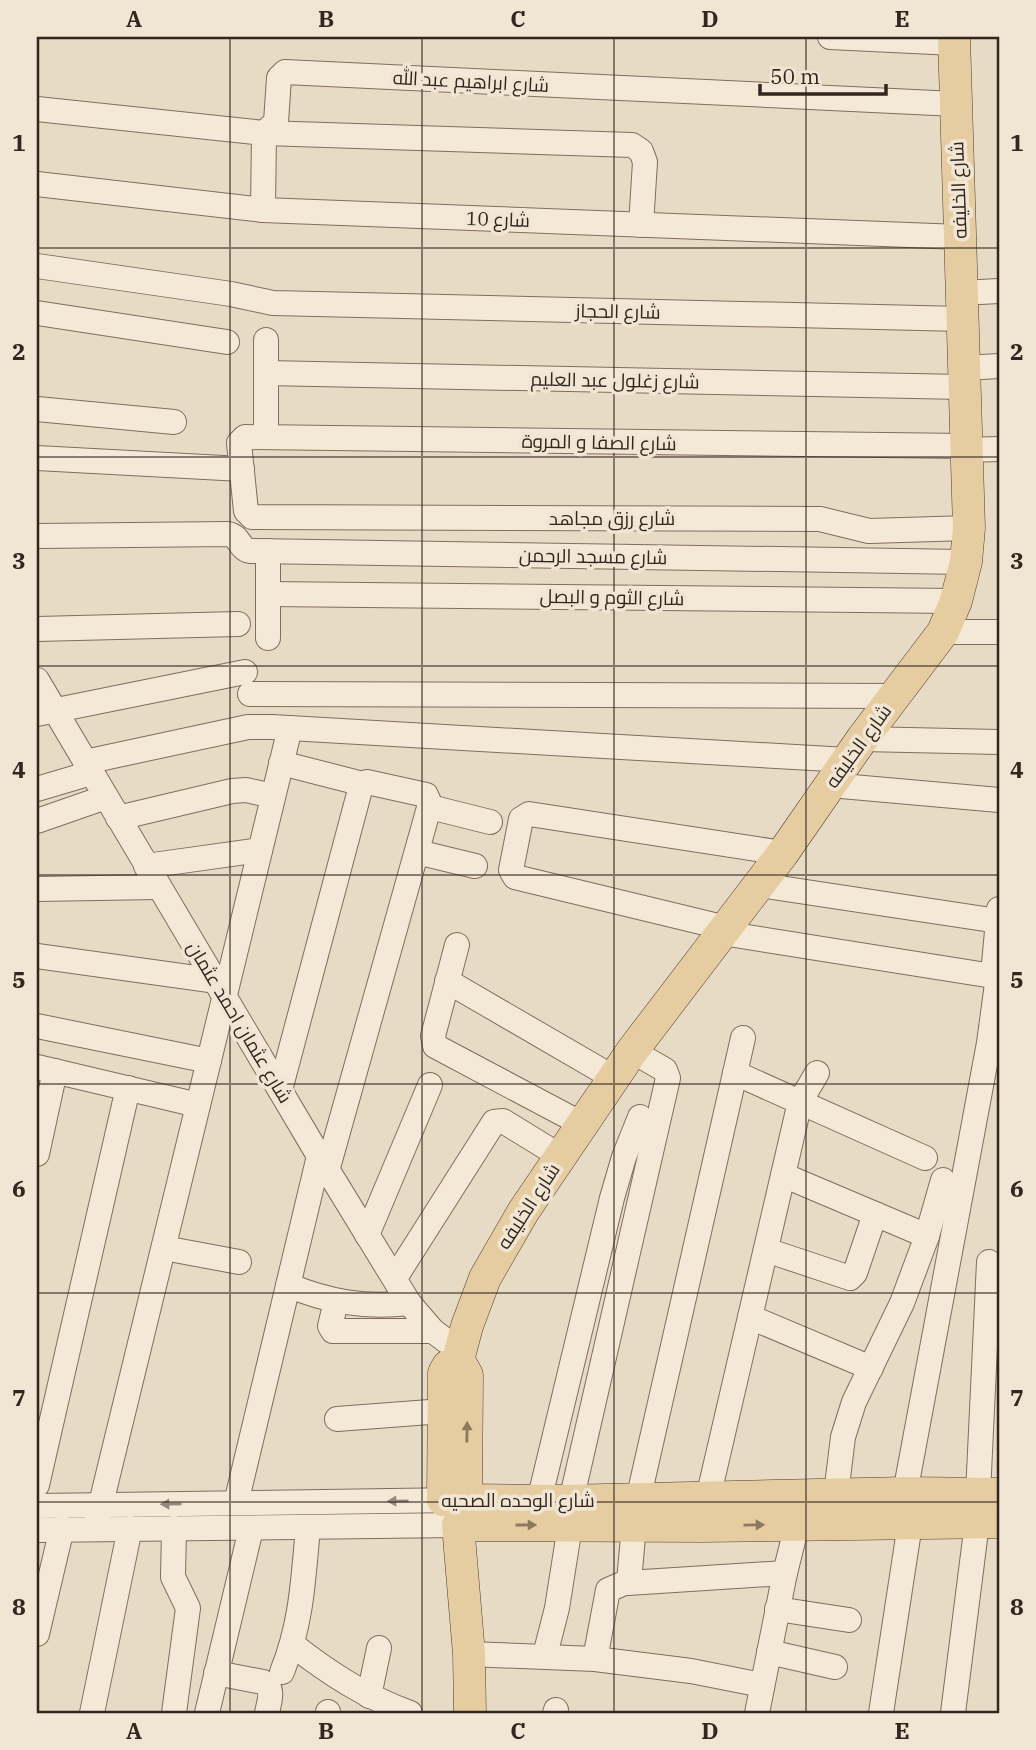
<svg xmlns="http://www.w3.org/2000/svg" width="1036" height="1750" viewBox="0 0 1036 1750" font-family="'IBM Plex Serif',Cairo,serif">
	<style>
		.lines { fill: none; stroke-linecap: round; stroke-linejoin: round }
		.minor-casing { stroke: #806d5d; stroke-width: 26 }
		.major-casing { stroke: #4f3d31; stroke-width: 33 }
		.minor { stroke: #f4e9d7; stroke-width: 24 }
		.major { stroke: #e6cca1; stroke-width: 32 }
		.oneway { fill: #8c7a60 }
		.oneway2 { fill: #93887b }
		.grid { fill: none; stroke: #32271f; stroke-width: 2; stroke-opacity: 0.55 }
		.labels { text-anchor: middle; stroke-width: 7; stroke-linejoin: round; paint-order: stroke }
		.street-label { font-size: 19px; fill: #32271f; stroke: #f0e6d3 }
		.neatline { fill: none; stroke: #32271f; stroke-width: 2.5 }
		.grid-label { font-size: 23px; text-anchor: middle; font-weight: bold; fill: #32271f }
	</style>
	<rect width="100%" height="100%" fill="#e8dbc5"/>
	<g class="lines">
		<defs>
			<g id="minor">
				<polyline points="830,37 954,43"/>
				<polyline points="37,109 264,133 632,145 641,151 645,162 641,225"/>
				<polyline points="264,133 276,122 279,78 285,72 956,104"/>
				<polyline points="37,184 263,210 960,237"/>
				<polyline points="263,210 264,133"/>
				<polyline points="37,266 231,294 273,303 962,319"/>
				<polyline points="961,293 999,291"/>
				<polyline points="37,313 227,342"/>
				<polyline points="964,368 999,366"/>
				<polyline points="266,373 964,387"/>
				<polyline points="37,409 174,422"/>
				<polyline points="266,437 266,340"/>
				<polyline points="966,446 245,437 239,443 246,511 252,517 820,519 869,531 969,528"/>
				<polyline points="966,450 999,449"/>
				<polyline points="37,458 242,469"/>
				<path d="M37 536 228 534C240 536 239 549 250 551L966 562"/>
				<polyline points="268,594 956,601"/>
				<polyline points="37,629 238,624"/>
				<polyline points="943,632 999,632"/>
				<polyline points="268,638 268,551"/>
				<polyline points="37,680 319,1156 409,1303 433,1331 460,1351"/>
				<polyline points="250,694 894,696"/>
				<polyline points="37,714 245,672"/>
				<polyline points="862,739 999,742"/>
				<polyline points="85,762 248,727 272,727 847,760"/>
				<polyline points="281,763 363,784"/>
				<polyline points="830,785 999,800"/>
				<polyline points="37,789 91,773"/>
				<polyline points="430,807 490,822"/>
				<polyline points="118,818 232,791 246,790 273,796"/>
				<polyline points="37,821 106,797"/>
				<polyline points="417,852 475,866"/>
				<polyline points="146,866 260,850"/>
				<polyline points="759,885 998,921"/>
				<polyline points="37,889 159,887"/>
				<polyline points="726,928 515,877 511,870 521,819 529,814 783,853"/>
				<polyline points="722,933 999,977"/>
				<polyline points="457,945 433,1036 435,1046 582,1124"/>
				<polyline points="37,956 217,981"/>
				<polyline points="993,975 999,909"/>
				<polyline points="447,981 614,1078"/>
				<polyline points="37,1026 209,1061"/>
				<polyline points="37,1067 198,1105"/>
				<polyline points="735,1073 925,1158"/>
				<polyline points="280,1090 361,786 367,782 426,795 430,804 327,1171"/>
				<polyline points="37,1154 55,1071"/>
				<polyline points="783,1175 927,1236"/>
				<polyline points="367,1235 430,1085"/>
				<polyline points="164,1248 239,1262"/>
				<polyline points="766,1250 850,1278 855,1273 875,1214"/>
				<polyline points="395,1278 494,1122 503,1121 560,1156"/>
				<path d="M288 1285C328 1302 365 1308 409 1303"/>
				<polyline points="336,1302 330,1326 333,1331 433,1331"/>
				<polyline points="750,1317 871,1368"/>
				<polyline points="337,1419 443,1411"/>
				<polyline points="37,1485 128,1088"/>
				<polyline points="905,1493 989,1043 998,976"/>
				<polyline points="978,1494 989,1262"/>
				<polyline points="638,1500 743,1038"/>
				<polyline points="539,1501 612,1198 624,1157 640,1117"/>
				<polyline points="571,1501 668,1078 665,1070 632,1051"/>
				<polyline points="236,1503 319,1156"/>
				<polyline points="37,1506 459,1500"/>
				<polyline points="834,1510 843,1437 854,1402 902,1303 927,1236 943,1180"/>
				<polyline points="704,1515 800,1102 817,1073"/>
				<polyline points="95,1528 290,728"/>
				<polyline points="37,1530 458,1525"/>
				<polyline points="628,1583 785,1573"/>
				<polyline points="777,1609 849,1620"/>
				<polyline points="37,1634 62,1528"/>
				<path d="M293 1645C330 1674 366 1697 410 1713"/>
				<polyline points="769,1652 835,1667"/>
				<polyline points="469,1654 595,1659 691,1671 762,1685"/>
				<polyline points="545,1655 557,1608 570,1526"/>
				<polyline points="595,1659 608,1590 629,1581 634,1526"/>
				<path d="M282 1672C302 1622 303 1580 308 1528"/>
				<path d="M216 1673 263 1682C275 1688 269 1702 267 1713"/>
				<polyline points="369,1696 379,1648"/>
				<polyline points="92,1713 130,1528"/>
				<polyline points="174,1713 188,1608 173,1577 174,1528"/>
				<polyline points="207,1713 251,1529"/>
				<polyline points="328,1713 328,1712"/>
				<polyline points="555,1713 556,1710"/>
				<polyline points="757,1713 785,1573 797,1525"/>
				<polyline points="881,1713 910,1524"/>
				<polyline points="953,1713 977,1523"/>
			</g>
			<g id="major">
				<polyline points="457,1364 467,1326 485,1278 523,1212 632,1051 783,853 862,739 943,632 956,601 966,562 969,528 954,37"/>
				<polyline points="457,1364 462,1366 467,1375 466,1500 563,1501 905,1493 999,1494"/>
				<polyline points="443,1500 444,1373 448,1366 457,1364"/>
				<polyline points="470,1713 469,1654 458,1525 702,1526 999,1522"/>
			</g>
		</defs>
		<use href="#minor" class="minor-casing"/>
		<use href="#major" class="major-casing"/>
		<use href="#minor" class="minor"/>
		<use href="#major" class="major"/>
	</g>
	<defs><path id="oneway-solid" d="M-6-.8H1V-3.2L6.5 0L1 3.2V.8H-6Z" transform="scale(1.75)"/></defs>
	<g class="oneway">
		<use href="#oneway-solid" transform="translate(467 1432) rotate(-89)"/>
		<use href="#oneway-solid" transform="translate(526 1525)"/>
		<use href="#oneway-solid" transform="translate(754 1525) rotate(-1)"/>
	</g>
	<g class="oneway2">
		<use href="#oneway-solid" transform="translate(398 1501) rotate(179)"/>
		<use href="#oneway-solid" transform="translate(171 1504) rotate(179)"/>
	</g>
	<path class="grid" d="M230 37V1713M422 37V1713M614 37V1713M806 37V1713M37 248H999M37 457H999M37 666H999M37 875H999M37 1084H999M37 1293H999M37 1502H999"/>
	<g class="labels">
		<g class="street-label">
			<text transform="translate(471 81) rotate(3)" y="7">شارع ابراهيم عبد الله</text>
			<text transform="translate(958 190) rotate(-92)" y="7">شارع الخليفه</text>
			<text transform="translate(498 219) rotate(2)" y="7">شارع 10</text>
			<text transform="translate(618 311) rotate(1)" y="7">شارع الحجاز</text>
			<text transform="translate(615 380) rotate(1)" y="7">شارع زغلول عبد العليم</text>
			<text transform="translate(599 442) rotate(1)" y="7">شارع الصفا و المروة</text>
			<text x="612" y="525">شارع رزق مجاهد</text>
			<text transform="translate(593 556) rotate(1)" y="7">شارع مسجد الرحمن</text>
			<text transform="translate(612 597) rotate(1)" y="7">شارع الثوم و البصل</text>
			<text transform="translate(858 746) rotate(-54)" y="7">شارع الخليفه</text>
			<text transform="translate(240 1022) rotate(59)" y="7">شارع عثمان احمد عثمان</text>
			<text transform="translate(528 1206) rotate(-57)" y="7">شارع الخليفه</text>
			<text x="518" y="1507">شارع الوحده الصحيه</text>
		</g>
	</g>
	<rect width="1036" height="1750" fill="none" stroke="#f0e6d3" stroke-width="77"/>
	<path d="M760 84v10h126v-10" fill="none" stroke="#32271f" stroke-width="3.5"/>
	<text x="770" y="84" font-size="21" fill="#32271f" stroke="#f0e6d3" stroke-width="5" paint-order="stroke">50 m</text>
	<rect x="38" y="38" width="960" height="1674" class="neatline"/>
	<g class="grid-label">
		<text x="134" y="27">A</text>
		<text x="326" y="27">B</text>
		<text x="518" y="27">C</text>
		<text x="710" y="27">D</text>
		<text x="902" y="27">E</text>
		<text x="19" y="151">1</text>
		<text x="1017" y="151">1</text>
		<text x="19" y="360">2</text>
		<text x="1017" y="360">2</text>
		<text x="19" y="569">3</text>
		<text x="1017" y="569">3</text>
		<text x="19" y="778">4</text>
		<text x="1017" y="778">4</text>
		<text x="19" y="988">5</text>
		<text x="1017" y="988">5</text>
		<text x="19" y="1197">6</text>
		<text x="1017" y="1197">6</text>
		<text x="19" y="1406">7</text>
		<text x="1017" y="1406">7</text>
		<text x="19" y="1615">8</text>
		<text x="1017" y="1615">8</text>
		<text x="134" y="1739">A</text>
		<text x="326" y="1739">B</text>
		<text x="518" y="1739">C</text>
		<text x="710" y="1739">D</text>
		<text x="902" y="1739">E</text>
	</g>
</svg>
